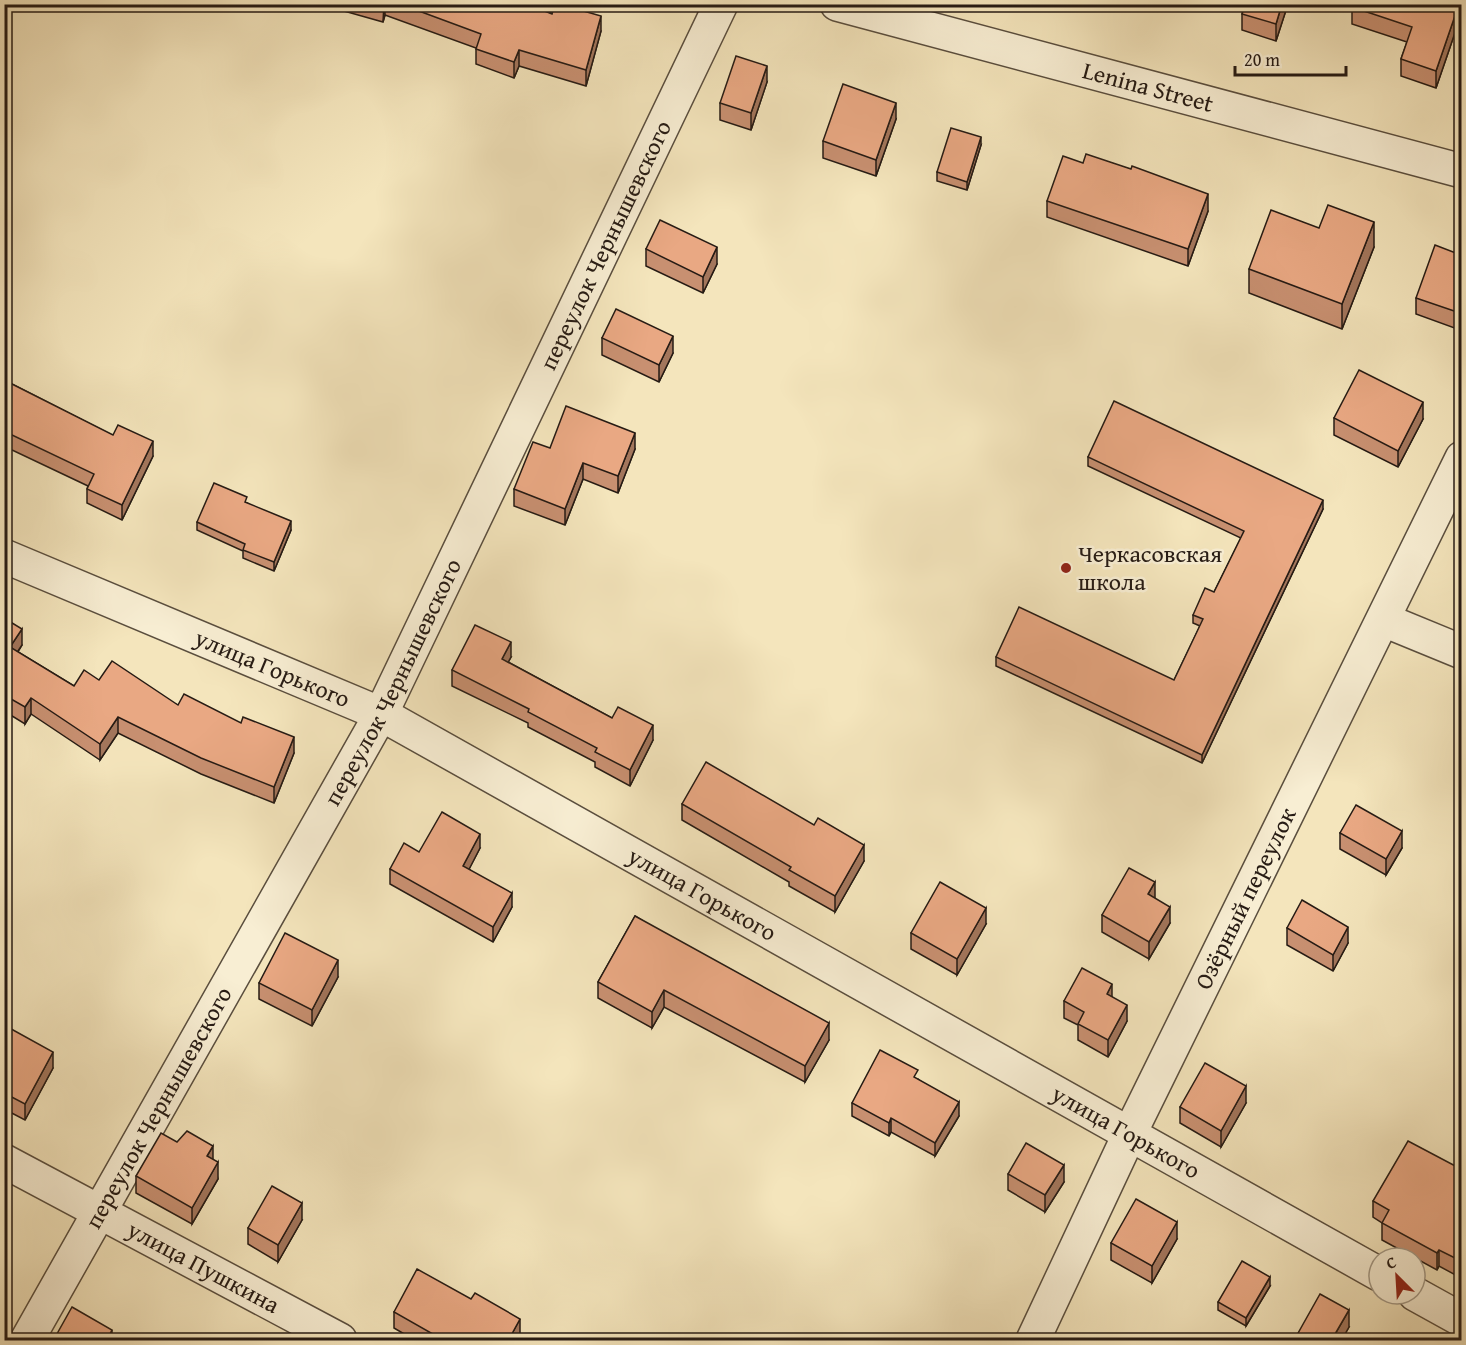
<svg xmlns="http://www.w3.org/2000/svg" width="1466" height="1345" viewBox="0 0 1466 1345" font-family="'Gentium Book Plus',serif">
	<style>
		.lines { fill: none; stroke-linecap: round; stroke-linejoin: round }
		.minor-casing { stroke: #5a4e3e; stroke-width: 36 }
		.minor { stroke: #f8eed3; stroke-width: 33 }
		.wall { fill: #c89071; stroke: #261b14; stroke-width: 1.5 }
		.shaded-wall { fill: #a3765c; stroke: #261b14; stroke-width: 1.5 }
		.building { fill: #e9a883; stroke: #261b14; stroke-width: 1.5 }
		.poi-dot { fill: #8f2418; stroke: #f8eed3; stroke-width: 2 }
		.labels { text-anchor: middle; stroke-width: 5; stroke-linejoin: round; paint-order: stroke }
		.street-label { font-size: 24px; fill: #261b14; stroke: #f8eed3 }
		.poi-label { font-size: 24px; fill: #261b14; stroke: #f8eed3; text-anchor: start }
	</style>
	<rect width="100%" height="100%" fill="#f4e5bc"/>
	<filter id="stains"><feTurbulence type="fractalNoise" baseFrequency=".00333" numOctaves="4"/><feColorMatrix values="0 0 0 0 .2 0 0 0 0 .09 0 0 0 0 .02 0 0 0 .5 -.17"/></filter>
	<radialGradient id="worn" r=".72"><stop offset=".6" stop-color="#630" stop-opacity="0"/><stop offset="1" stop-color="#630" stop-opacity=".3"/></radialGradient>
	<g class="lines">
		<defs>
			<g id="minor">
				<path id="s1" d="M837 4 1462 171"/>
				<path id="s2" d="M4 556 381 714 1379 1274"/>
				<polyline points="1384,620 1462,652"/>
				<path id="s3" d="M4 1161 340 1340"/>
				<polyline points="1415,1294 1462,1320"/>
				<path id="s4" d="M27 1340 381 714 721 4"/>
				<path id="s5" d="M1033 1340 1130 1133 1462 458"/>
			</g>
		</defs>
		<use href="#minor" class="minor-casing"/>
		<use href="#minor" class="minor"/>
	</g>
	<g class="wall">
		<polygon points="326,4 527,4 601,31 586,86 519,66 514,78 476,64 476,48 385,15 383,22 326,6"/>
		<polygon points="1154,4 1177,4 1175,11"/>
		<polygon points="1245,4 1288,4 1276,41 1242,30 1242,14"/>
		<polygon points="1460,4 1460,18 1436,88 1401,76 1401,59 1407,42 1352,24 1352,7"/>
		<polygon points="767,82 751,130 720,120 720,103"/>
		<polygon points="896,119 876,176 823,158 823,141"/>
		<polygon points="981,145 967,190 937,181 937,172"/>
		<polygon points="1083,163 1131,169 1208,211 1188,266 1047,217 1047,201"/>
		<polygon points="1319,228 1374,247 1342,329 1249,293 1249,269"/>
		<polygon points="646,249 717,264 703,293 646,266"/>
		<polygon points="1461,255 1460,330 1416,314 1416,298"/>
		<polygon points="602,338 673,353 659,382 602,355"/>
		<polygon points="4,380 153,456 122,520 87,503 87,489 88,486 10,449 6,456 4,456"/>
		<polygon points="1334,418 1423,419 1398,467 1334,435"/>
		<polygon points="550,448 635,449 618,493 583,479 565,525 514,506 514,489"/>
		<polygon points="1088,457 1323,509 1202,763 996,666 996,657 1174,680 1200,626 1193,623 1193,615 1214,592 1241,538 1088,466"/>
		<polygon points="247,503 291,530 274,571 243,558 243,551 197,530 197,522"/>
		<polygon points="4,618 22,645 18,652 74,686 99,680 178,705 294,753 274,803 201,774 118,733 100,760 31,714 25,724 4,711"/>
		<polygon points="511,657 508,662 653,740 630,786 595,767 595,762 528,727 528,723 452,686 452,670"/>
		<polygon points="682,804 864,861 835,912 789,886 789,882 682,820"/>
		<polygon points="1340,833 1402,848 1386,875 1340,849"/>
		<polygon points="480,848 469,869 512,907 493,942 390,884 390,869 419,852"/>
		<polygon points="1102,915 1170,923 1149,959 1102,932"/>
		<polygon points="635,916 829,1040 805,1082 664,1007 652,1028 598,998 598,982"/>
		<polygon points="986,924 957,975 911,949 911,933"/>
		<polygon points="1287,928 1348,943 1333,971 1287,945"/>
		<polygon points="338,977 312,1026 259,999 259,983"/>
		<polygon points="1112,997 1127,1021 1108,1057 1078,1040 1078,1025 1064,1018 1064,1001"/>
		<polygon points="4,1005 9,1024 7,1027 53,1068 25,1120 4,1109"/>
		<polygon points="918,1079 959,1116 935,1156 891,1132 889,1136 852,1116 852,1103"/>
		<polygon points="1246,1103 1221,1147 1180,1123 1180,1107"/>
		<polygon points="177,1142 213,1160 218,1179 192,1224 136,1193 136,1176"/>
		<polygon points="1461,1169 1461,1278 1439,1266 1437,1270 1382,1240 1382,1223 1373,1217 1373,1201"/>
		<polygon points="1008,1174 1064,1182 1045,1212 1008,1190"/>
		<polygon points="302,1220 278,1262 248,1244 248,1228"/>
		<polygon points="1177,1239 1152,1283 1111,1260 1111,1243"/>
		<polygon points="1270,1286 1246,1326 1218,1310 1218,1302"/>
		<polygon points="394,1312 520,1336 517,1341 416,1341 394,1328"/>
		<polygon points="1349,1327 1341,1341 1297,1341 1297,1335"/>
	</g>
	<g class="shaded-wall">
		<polygon points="384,4 385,4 385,15 383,22"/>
		<polygon points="1282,4 1288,4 1276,41 1276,24"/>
		<polygon points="1459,4 1460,4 1460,18 1436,88 1436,71"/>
		<polygon points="601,16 601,31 586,86 586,70"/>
		<polygon points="519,50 519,66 514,78 514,62"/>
		<polygon points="767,66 767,82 751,130 751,113"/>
		<polygon points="896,103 896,119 876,176 876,160"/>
		<polygon points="981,137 981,145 967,190 967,182"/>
		<polygon points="1208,194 1208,211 1188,266 1188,249"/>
		<polygon points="1374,222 1374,247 1342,329 1342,304"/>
		<polygon points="717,247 717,264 703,293 703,277"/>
		<polygon points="6,297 6,314 4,316 4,299"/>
		<polygon points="1461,308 1461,325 1460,330 1460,313"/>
		<polygon points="673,336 673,353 659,382 659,365"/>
		<polygon points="1423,402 1423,419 1398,467 1398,451"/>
		<polygon points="635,433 635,449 618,493 618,476"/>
		<polygon points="10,434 10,449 6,456 6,442"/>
		<polygon points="153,441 153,456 122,520 122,505"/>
		<polygon points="583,463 583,479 565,525 565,509"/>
		<polygon points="1323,500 1323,509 1202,763 1202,755"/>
		<polygon points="291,521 291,530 274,571 274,562"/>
		<polygon points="22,629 22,645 10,663 10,647"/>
		<polygon points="511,642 511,657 502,674 502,659"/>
		<polygon points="31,698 31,714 25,724 25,707"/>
		<polygon points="118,717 118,733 100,760 100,744"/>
		<polygon points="653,725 653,740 630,786 630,770"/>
		<polygon points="294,737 294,753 274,803 274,787"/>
		<polygon points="1402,831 1402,848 1386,875 1386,859"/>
		<polygon points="480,834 480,848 463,881 463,866"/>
		<polygon points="864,845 864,861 835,912 835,896"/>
		<polygon points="1155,882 1155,899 1148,894"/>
		<polygon points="512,893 512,907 493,942 493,927"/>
		<polygon points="1170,907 1170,923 1149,959 1149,942"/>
		<polygon points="986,908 986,924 957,975 957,959"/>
		<polygon points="1348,927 1348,943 1333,971 1333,955"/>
		<polygon points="338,960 338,977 312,1026 312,1010"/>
		<polygon points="1112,984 1112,1000 1107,994"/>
		<polygon points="664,990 664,1007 652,1028 652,1012"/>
		<polygon points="1127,1005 1127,1021 1108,1057 1108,1040"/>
		<polygon points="9,1008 9,1024 4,1032 4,1016"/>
		<polygon points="829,1023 829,1040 805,1082 805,1066"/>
		<polygon points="53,1052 53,1068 25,1120 25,1104"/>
		<polygon points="1246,1086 1246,1103 1221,1147 1221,1131"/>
		<polygon points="959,1102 959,1116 935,1156 935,1143"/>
		<polygon points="891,1118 891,1132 889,1136 889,1123"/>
		<polygon points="213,1146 213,1162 207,1156"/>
		<polygon points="218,1162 218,1179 192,1224 192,1208"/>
		<polygon points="1064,1165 1064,1182 1045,1212 1045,1195"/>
		<polygon points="302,1203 302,1220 278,1262 278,1245"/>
		<polygon points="1177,1222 1177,1239 1152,1283 1152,1266"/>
		<polygon points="1439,1250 1439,1266 1437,1270 1437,1253"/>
		<polygon points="1270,1277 1270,1286 1246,1326 1246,1318"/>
		<polygon points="1349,1310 1349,1327 1341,1341 1331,1341"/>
		<polygon points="520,1319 520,1336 517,1341 508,1341"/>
		<polygon points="112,1330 112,1341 106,1341"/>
	</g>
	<g class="building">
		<polygon points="400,4 527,4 552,14 555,4 559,4 601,16 586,70 519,50 514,62 476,49 481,34"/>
		<polygon points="1245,4 1282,4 1276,24 1242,14"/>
		<polygon points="1353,4 1459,4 1436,71 1401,59 1412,27 1352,7"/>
		<polygon points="736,56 767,66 751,113 720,103"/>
		<polygon points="843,84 896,103 876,160 823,141"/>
		<polygon points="951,128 981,137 967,182 937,172"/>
		<polygon points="1086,154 1131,169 1132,166 1208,194 1188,249 1047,201 1063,156 1083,163"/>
		<polygon points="1328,205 1374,222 1342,304 1249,269 1271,210 1319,228"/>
		<polygon points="660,220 717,247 703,277 646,249"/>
		<polygon points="1435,245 1461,255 1461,308 1460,313 1416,298"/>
		<polygon points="616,309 673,336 659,365 602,338"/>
		<polygon points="1359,370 1423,402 1398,451 1334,418"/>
		<polygon points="4,380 113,435 118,425 153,441 122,505 87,489 94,474 10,434 6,442 4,441"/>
		<polygon points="1114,401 1323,500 1202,755 996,657 1019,607 1174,680 1203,619 1193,615 1205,588 1214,592 1244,531 1088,457"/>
		<polygon points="566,406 635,433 618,476 583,463 565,509 514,489 533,442 550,448"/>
		<polygon points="214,483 247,497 245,502 291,521 274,562 243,550 245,544 197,522"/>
		<polygon points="4,618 22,629 10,647 74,686 84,670 99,680 112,661 178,705 184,694 241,723 243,717 294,737 274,787 201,758 118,717 100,744 31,698 25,707 4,695"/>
		<polygon points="475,625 511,642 502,659 612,718 618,707 653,725 630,770 595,752 597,748 528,712 529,709 452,670"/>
		<polygon points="706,762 814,825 818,818 864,845 835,896 789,870 791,867 682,804"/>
		<polygon points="1356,805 1402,831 1386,859 1340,833"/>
		<polygon points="442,812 480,834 463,866 512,893 493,927 390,869 404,843 419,852"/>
		<polygon points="1129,868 1155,882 1148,894 1170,907 1149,942 1102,915"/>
		<polygon points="940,882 986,908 957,959 911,933"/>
		<polygon points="1302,900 1348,927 1333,955 1287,928"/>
		<polygon points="635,916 829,1023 805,1066 664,990 652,1012 598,982"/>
		<polygon points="285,933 338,960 312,1010 259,983"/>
		<polygon points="1082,968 1112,984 1107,994 1127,1005 1108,1040 1078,1024 1084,1012 1064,1001"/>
		<polygon points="4,1005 9,1008 4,1016"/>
		<polygon points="4,1025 53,1052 25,1104 4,1093"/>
		<polygon points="880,1050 918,1070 914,1077 959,1102 935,1143 891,1118 889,1123 852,1103"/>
		<polygon points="1205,1063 1246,1086 1221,1131 1180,1107"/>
		<polygon points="187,1131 213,1146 207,1156 218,1162 192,1208 136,1176 161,1133 177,1142"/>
		<polygon points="1408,1141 1461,1169 1461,1261 1439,1250 1437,1253 1382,1223 1389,1210 1373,1201"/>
		<polygon points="1026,1143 1064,1165 1045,1195 1008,1174"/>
		<polygon points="272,1186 302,1203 278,1245 248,1228"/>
		<polygon points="1136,1199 1177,1222 1152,1266 1111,1243"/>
		<polygon points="1242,1261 1270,1277 1246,1318 1218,1302"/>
		<polygon points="417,1269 471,1299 475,1293 520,1319 508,1341 445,1341 394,1312"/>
		<polygon points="1320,1294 1349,1310 1331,1341 1307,1341 1297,1335"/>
		<polygon points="72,1307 112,1330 106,1341 53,1341"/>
	</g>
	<circle class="poi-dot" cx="1066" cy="568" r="6"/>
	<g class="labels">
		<g class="street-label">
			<text dy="8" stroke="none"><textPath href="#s1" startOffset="322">Lenina Street</textPath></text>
			<text dy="8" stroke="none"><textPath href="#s4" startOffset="1239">переулок Чернышевского</textPath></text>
			<text dy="8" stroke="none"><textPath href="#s2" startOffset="291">улица Горького</textPath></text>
			<text dy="8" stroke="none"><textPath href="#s4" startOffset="753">переулок Чернышевского</textPath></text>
			<text dy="8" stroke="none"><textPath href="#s2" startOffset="777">улица Горького</textPath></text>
			<text dy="8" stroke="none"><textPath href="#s5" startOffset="490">Озёрный переулок</textPath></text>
			<text dy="8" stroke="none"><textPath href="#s4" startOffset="267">переулок Чернышевского</textPath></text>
			<text dy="8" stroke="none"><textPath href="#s2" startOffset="1263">улица Горького</textPath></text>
			<text dy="8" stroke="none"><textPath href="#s3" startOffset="226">улица Пушкина</textPath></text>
		</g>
		<g class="poi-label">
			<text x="1078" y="562">Черкасовская<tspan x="1078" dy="28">школа</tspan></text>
		</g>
	</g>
	<rect width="1466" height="1345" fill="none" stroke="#f4e5bc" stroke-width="24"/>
	<rect x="6" y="6" width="1454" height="1333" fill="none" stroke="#261b14" stroke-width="3"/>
	<rect x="12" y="12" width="1442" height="1321" fill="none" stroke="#261b14" stroke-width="1.5"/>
	<g transform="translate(1397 1276) rotate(336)"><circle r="28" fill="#f8eed3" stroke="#a49a87" stroke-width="1.5"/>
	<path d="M0-4.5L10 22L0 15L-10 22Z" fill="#8f2418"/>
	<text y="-9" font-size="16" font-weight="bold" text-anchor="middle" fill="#261b14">С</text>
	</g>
	<path d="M1235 66v9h111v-9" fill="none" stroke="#261b14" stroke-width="3"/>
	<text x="1244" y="66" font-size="18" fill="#261b14" stroke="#f8eed3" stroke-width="4.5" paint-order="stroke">20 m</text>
	<rect width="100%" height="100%" filter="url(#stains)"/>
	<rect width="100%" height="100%" fill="url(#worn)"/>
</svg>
